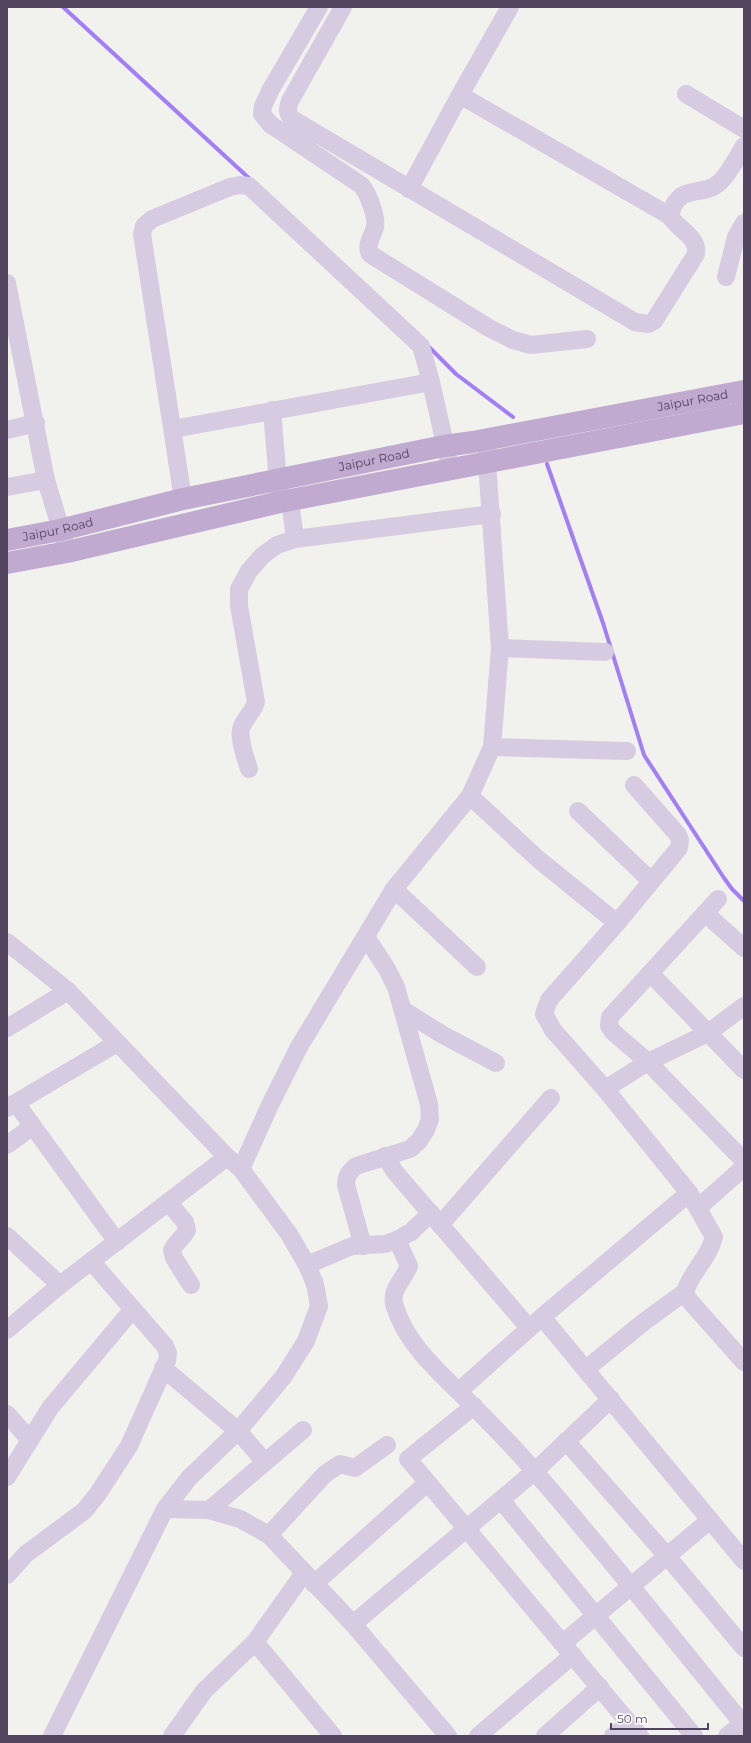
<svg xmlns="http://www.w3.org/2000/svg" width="751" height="1743" viewBox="0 0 751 1743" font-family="Montserrat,sans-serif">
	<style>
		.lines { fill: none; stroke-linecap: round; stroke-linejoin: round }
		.stream { stroke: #a27ff6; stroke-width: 4 }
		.minor { stroke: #d6cbe0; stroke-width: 18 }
		.major { stroke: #c1aad0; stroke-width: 22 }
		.labels { text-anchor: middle; stroke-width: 4; stroke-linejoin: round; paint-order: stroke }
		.street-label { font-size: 12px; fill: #52445e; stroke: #fff }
	</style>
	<rect width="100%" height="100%" fill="#f1f1ee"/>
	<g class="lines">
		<g class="stream">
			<polyline points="63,7 251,180"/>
			<polyline points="428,346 456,374 513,417"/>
			<polyline points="547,464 603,623 644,755 724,878 732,889 744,901"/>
		</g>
		<g class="minor">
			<path d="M319 7 271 89 263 106 262 114 270 124 361 185C368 193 377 216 375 227 373 236 365 245 370 254L489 328 513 340 531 345 587 339"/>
			<path d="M343 7 290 101C287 109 287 113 292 119L635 322 648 324 654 321 696 254C699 237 677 229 670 216 678 181 702 199 720 182 730 172 737 158 744 146"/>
			<polyline points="686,94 744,129"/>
			<polyline points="460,95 670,216"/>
			<polyline points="409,189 460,95 510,7"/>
			<polyline points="726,277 736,237 744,223"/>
			<polyline points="7,283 46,480 65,543"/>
			<polyline points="272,410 279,494"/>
			<polyline points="173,429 431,382"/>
			<polyline points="7,430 36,423"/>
			<polyline points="7,487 46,480"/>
			<polyline points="183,499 142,234 144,226 152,219 230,187 240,185 249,186 421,346 431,382 451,471"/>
			<polyline points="290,500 295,539"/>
			<polyline points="500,648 605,652"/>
			<polyline points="492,747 627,751"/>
			<path d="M249 769C246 759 237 736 242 726 246 717 253 712 256 702L239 606V589L249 571 263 555 277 545 295 539 492 514"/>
			<path d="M634 785 678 835 680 840 679 848 617 923 549 1000 544 1014 553 1030 605 1089 689 1193 714 1237C709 1258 691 1272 685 1292L688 1299 744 1362"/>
			<polyline points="470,796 538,859 617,923"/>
			<polyline points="578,811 651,881"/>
			<polyline points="394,889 477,967"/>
			<polyline points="718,899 610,1017 609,1026 613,1032 648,1062 744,1161"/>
			<polyline points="705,913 744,948"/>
			<polyline points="7,942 68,991 227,1157 241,1169 289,1234 307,1265 315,1284 319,1306 306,1341 284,1376 238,1431 189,1478 165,1509 52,1736"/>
			<polyline points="651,974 744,1070"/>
			<polyline points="403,1010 443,1035 496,1063"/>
			<polyline points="7,1028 68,991"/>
			<polyline points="605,1089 648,1062 708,1033 744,1006"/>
			<polyline points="16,1103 117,1242"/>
			<polyline points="7,1108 117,1043"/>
			<polyline points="7,1145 33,1126"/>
			<polyline points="385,1156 395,1172 529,1328"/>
			<polyline points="241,1169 270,1105 299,1047 394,889 470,796 492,747 500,648 487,462 487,439"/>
			<path d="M168 1202 185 1222 187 1230C183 1238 176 1242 172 1250L174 1258 191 1285"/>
			<polyline points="698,1208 744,1167"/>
			<polyline points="440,1225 551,1098"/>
			<polyline points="7,1236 60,1285"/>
			<path d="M397 1240 409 1266C403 1281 389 1291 395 1307 408 1348 444 1376 473 1406 494 1427 516 1449 535 1472 607 1554 674 1640 743 1724"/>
			<path d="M363 1246 346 1185C346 1176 349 1172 356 1166L410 1149 419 1141 426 1130 430 1119 429 1104 396 987 387 969 366 937"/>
			<polyline points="307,1265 352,1246 385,1244 397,1240 411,1232 431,1213"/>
			<polyline points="542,1317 744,1561"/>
			<polyline points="7,1330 60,1285 227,1157"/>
			<polyline points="163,1368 238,1431 265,1462"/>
			<polyline points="586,1369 645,1321 685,1292"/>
			<polyline points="459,1391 542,1317 689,1193"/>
			<polyline points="474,1406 408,1459 640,1736"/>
			<polyline points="7,1414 30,1440"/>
			<polyline points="566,1441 667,1556 744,1648"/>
			<polyline points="7,1477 50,1408 133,1309"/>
			<polyline points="501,1500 694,1736"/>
			<polyline points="165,1509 209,1510 240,1519 269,1535 353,1624 448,1736"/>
			<polyline points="209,1510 303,1430"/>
			<polyline points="269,1535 325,1474 340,1464 355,1468 387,1445"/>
			<polyline points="7,1575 26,1554 84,1511 97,1495 129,1446 167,1361 168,1353 165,1346 91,1261"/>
			<polyline points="314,1584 427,1483"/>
			<polyline points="353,1624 535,1471 611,1399"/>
			<polyline points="255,1642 333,1736"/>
			<polyline points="563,1643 710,1520"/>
			<polyline points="172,1736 204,1691 255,1642 304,1573"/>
			<polyline points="478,1736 573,1655"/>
			<polyline points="545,1736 600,1687"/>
			<polyline points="613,1736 630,1723"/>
			<polyline points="727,1736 744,1723"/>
		</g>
		<g class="major">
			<path id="s1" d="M7 540 60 530 183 499 444 446 473 442 744 391"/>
			<polyline points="7,563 67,552 280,502 744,413"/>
		</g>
	</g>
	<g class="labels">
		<g class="street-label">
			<text dy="4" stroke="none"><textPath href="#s1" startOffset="700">Jaipur Road</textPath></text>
			<text dy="4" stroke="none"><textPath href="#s1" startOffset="376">Jaipur Road</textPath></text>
			<text dy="4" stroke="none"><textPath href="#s1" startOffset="52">Jaipur Road</textPath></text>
		</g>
	</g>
	<rect width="751" height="1743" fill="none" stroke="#52445e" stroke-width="16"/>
	<path d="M611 1723v6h97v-6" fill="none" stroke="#52445e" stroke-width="2"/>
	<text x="617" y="1723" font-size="12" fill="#52445e" stroke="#ffffff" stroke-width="3" paint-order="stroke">50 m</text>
</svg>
